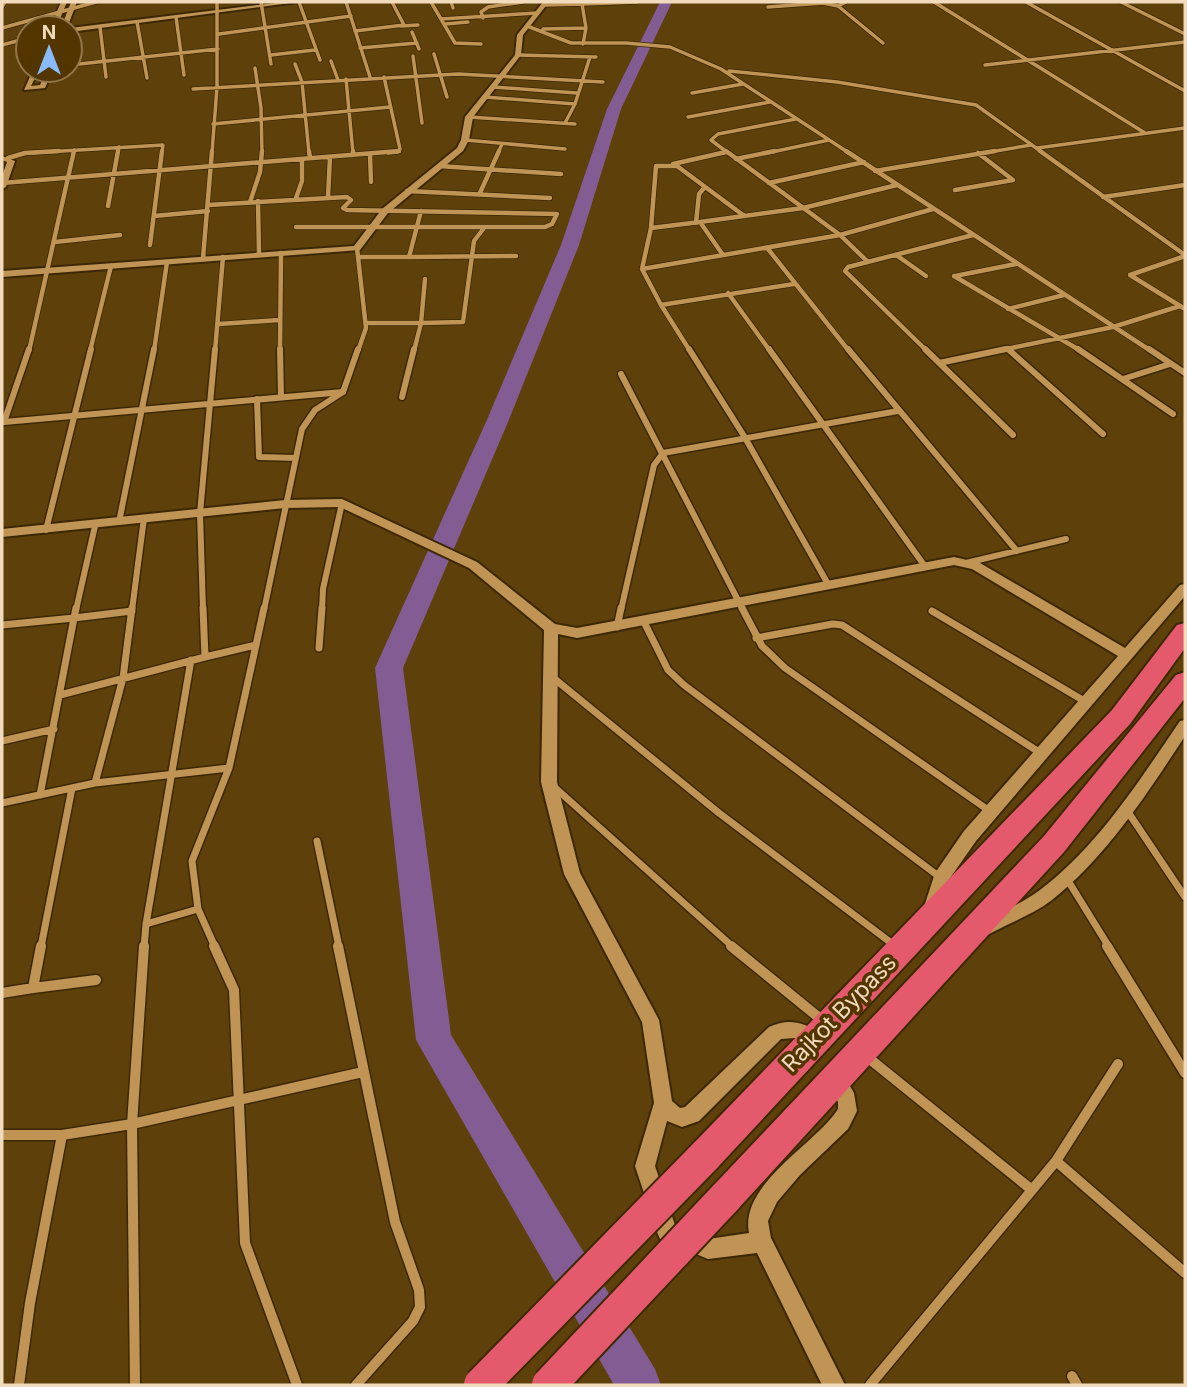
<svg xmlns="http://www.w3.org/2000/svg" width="1187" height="1387" viewBox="0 0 1187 1387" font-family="Inter,sans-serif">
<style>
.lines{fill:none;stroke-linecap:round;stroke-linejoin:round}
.river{fill:#825c92;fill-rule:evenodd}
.street-far4-casing{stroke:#3d2805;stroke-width:5}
.street-far3-casing{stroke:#3d2805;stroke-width:6}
.street-far2-casing{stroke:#3d2805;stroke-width:9}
.street-far1-casing{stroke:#3d2805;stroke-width:10}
.street-casing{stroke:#3d2805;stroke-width:13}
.secondary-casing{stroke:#3d2805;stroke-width:4}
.highway-casing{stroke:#3d2805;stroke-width:4}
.street-far4{stroke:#bf9455;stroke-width:3.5}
.street-far3{stroke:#bf9455;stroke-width:4.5}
.street-far2{stroke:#bf9455;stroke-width:6}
.street-far1{stroke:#bf9455;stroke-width:7}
.street{stroke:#bf9455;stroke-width:10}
.secondary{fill:#bf9455;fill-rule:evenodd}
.highway{fill:#e45a6c;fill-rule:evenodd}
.highway-bridge-casing{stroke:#3d2805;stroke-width:38;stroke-linecap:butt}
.highway-bridge{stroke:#e45a6c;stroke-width:34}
.labels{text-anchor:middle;stroke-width:7;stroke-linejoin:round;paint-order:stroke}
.near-street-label{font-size:23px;fill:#f1dbbc;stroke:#533500}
</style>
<rect width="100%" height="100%" fill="#5e400b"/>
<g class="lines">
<!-- river -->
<path class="river" d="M660,2H672L621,109L579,245L508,422L403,668L451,1035L655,1369L661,1385H614L416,1040L375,668L486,422L561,245L607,109Z"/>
<!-- street-far4 casing -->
<g class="street-far4-casing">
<path id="street-far4" d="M261,2L271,64
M299,2L320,60
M346,2L370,77
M431,2L455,43L481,44
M451,2L453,8
M846,2L838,6L883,43
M934,2L1145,133
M1026,2L1185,91
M1121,2L1185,34
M582,4L637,2
M544,5L582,4L586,28L583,44
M2,7L5,2
M768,7L823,3L838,6
M176,17L184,75
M483,18L481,12L488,7L523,2
M441,19L537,13
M137,22L147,78
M445,24L468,22
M401,26L418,25
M527,26L571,43H626L670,47L721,69L849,153
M100,27L106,77
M2,28L96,2
M543,29L586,28
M355,31L404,25L392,2
M412,32L419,49
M219,34L351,16
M2,45L28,38
M360,48L417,43
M434,54L447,97
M271,55L315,50
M518,55L596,57
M413,56L422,123
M331,61L338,80
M295,64L302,82L309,153
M70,65L218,49
M985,65L1185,42
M255,68L261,108L262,153
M729,71L837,82L976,105L1043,153
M384,77L400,149L398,152L388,153
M346,79L353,153
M493,87L577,93
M193,89L458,74L603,82
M692,93L743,84
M485,97L575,104
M469,117L575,124
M688,117L770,102
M565,123L575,104L590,57
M213,124L390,107
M465,140L565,149
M1037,148L1185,128
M29,153L163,145L162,153
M73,153L74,150
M118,153L119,147
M212,153L217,87V2
M498,153L502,144
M723,153L726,152
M728,153L711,140L718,134L796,119
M767,153L829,140
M984,153L1031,145"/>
</g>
<!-- street-far3 casing -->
<g class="street-far3-casing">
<path id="street-far3" d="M309,151L310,158
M353,151V155
M726,151L840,235L868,262
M846,151L1151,351
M1040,151L1185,255
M370,155L371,182
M8,158L25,153L59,151
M736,159L775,151
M673,164L726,152
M439,166L561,174
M875,171L995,151
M2,183L399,151
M769,183L864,162
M955,190L1013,180L978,153
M407,191L550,198
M479,195L499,151
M328,197L330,157
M1103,197L1185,185
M296,198L302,181V159
M258,201L259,254
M250,202L260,172L262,151
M208,205L347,197L351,200L343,208L347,210L557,214L552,224L545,227H296
M108,206L118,151
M154,216L208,211
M696,223L699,194L705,187
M651,228L700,222
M55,242L120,235
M150,245L162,151
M357,248L366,328L358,351
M768,249L849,351
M723,255L700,222L803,208L897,185
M896,255L926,276
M1185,256L1130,275L1185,309
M360,257H409L421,211
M409,257L516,256
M203,258L212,151
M642,269L651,228L656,166H677L743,215
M954,276L1081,351
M955,276L1016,264
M425,279L421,323L463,322L474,241L484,228
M728,293L770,351
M661,305L642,269L840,235L933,209
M1008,309L1064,295
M367,323H421L414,351
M219,324L279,320
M1008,349L1010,351
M29,351L74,151
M90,351L111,266
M154,351L167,262
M215,351L223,257
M280,351L281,253
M690,351L661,305L794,284
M927,351L845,271L848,267L973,235
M997,351L1113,327L1180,306"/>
</g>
<!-- street-far2 casing -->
<g class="street-far2-casing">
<path id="street-far2" d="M29,349L4,422L343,392
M280,349L281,397
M689,349L744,436L828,584
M769,349L924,565
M848,349L1017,551
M925,349L1013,435
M1008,349L1103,434
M1078,349L1173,414
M1149,349L1185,373
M939,363L1006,349
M621,374L743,610
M1123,379L1170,364
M402,397L414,349
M257,399L259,457L296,458
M119,522L154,349
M46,530L91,349
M966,563L1066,539
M76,610L95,526
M132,610L144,518
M203,610L200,513L215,349
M264,610L302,429L315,410L343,392L358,349
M322,610L323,589L342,503
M621,610L654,465L663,453L898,411"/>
</g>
<!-- street-far1 casing -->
<g class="street-far1-casing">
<path id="street-far1" d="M76,608L74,618L132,611
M132,608L123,678L95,783L229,768L192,861L198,909L215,947
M742,608L762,646L785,668L991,812
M932,611L1086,702
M644,622L668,670L684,685L941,878
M2,625L74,618L40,795
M617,627L621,608
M756,638L833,624L842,625L1042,754
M319,648L322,608
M205,657L256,645L264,608
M551,676L719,813L894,945
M60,695L205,657L203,608
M2,741L54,729
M229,768L256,645
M552,785L733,947
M2,803L95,783
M1126,809L1185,897
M317,841L339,947
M1067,879L1109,947
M146,924L198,909
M41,947L72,788
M144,947L146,924L191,660"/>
</g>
<!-- street casing -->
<g class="street-casing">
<path id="street" d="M214,946L234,990L245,1243L297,1385
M338,946L395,1222L419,1290L420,1307L413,1321L356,1385
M731,946L823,1021
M1107,946L1185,1073
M33,988L96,980
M2,993L33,988L41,946
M866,1056L1032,1190L870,1385
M2,1135H62L132,1124L363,1072
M1056,1161L1118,1064
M1032,1190L1056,1161L1185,1273
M1072,1376L1077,1385
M19,1385L30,1303L62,1135
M135,1385L132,1124L144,946"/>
</g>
<!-- secondary casing -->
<g class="secondary-casing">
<path id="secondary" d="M61,2H67L56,28H50Z
M71,2H77L67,28H61Z
M283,2H298L70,32V28Z
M543,2H549L523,35L521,55L473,117L469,140L463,151L388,213L360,250L2,277V271L354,246L382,209L457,148L461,140L465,117L515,55L517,35Z
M33,70H39L31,86L40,85L47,70H53L45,88L24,90Z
M2,156L15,161L6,187L2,189V176L7,162L2,160Z
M342,499L477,562L555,624L577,628L954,557L980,563L1125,648L1180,585L1185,584V596L976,841L948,881L937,915L931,917L925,915L923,910L935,873L964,831L1118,656L972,569L954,565L577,638L558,634L557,782L560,795L580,873L659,1020L672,1101L680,1108L685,1107L769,1027C789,1018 801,1022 820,1032L823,1038L820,1044L814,1047L795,1038L781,1039L699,1121L682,1127L667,1121L655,1166L675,1225L708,1239L749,1233C739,1184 816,1144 838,1109V1102L826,1079L828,1072L835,1070L842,1072L854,1093L857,1111L848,1129L800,1175L777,1202L768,1221L771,1238L845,1385H822L757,1253L708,1259L660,1239L657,1232L635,1166L654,1103L642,1022L564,874L541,782L544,630L469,568L340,507L285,508L2,537V529L285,500Z
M1185,720V736C1147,794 1107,856 1052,900C1035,913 1014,921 995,931L989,934L983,931L981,926L983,921C1002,911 1023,903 1040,890C1098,846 1139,781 1180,721Z"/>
</g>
<!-- highway casing -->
<g class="highway-casing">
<path id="highway" d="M1185,623V648L1130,724L717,1168L705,1173L693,1168L688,1156L693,1144L1112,710L1177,625Z
M1185,672V698L1064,852L737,1210L725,1215L713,1210L708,1198L713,1186L1044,836L1176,675Z"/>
</g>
<!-- street-far4 -->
<use href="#street-far4" class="street-far4"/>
<!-- street-far3 -->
<use href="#street-far3" class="street-far3"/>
<!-- street-far2 -->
<use href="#street-far2" class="street-far2"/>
<!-- street-far1 -->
<use href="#street-far1" class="street-far1"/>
<!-- street -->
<use href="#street" class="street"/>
<!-- secondary -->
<use href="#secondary" class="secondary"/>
<!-- highway -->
<use href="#highway" class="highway"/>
<!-- highway-bridge casing -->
<g class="highway-bridge-casing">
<path id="highway-bridge" d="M481,1385L705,1156
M549,1385L725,1198"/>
</g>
<!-- highway-bridge -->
<use href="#highway-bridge" class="highway-bridge"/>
</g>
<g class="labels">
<!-- near-street labels -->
<g class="near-street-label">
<text transform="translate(839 1013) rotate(-46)" y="8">Rajkot Bypass</text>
</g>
</g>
<!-- border -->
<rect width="1187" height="1387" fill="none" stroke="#f1dbbc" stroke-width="7"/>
<!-- north arrow -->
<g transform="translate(49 49)"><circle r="33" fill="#533500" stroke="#92774b" stroke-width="2"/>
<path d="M0-5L12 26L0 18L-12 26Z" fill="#88bafc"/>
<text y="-10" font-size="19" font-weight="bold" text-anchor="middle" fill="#f1dbbc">N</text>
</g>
</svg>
